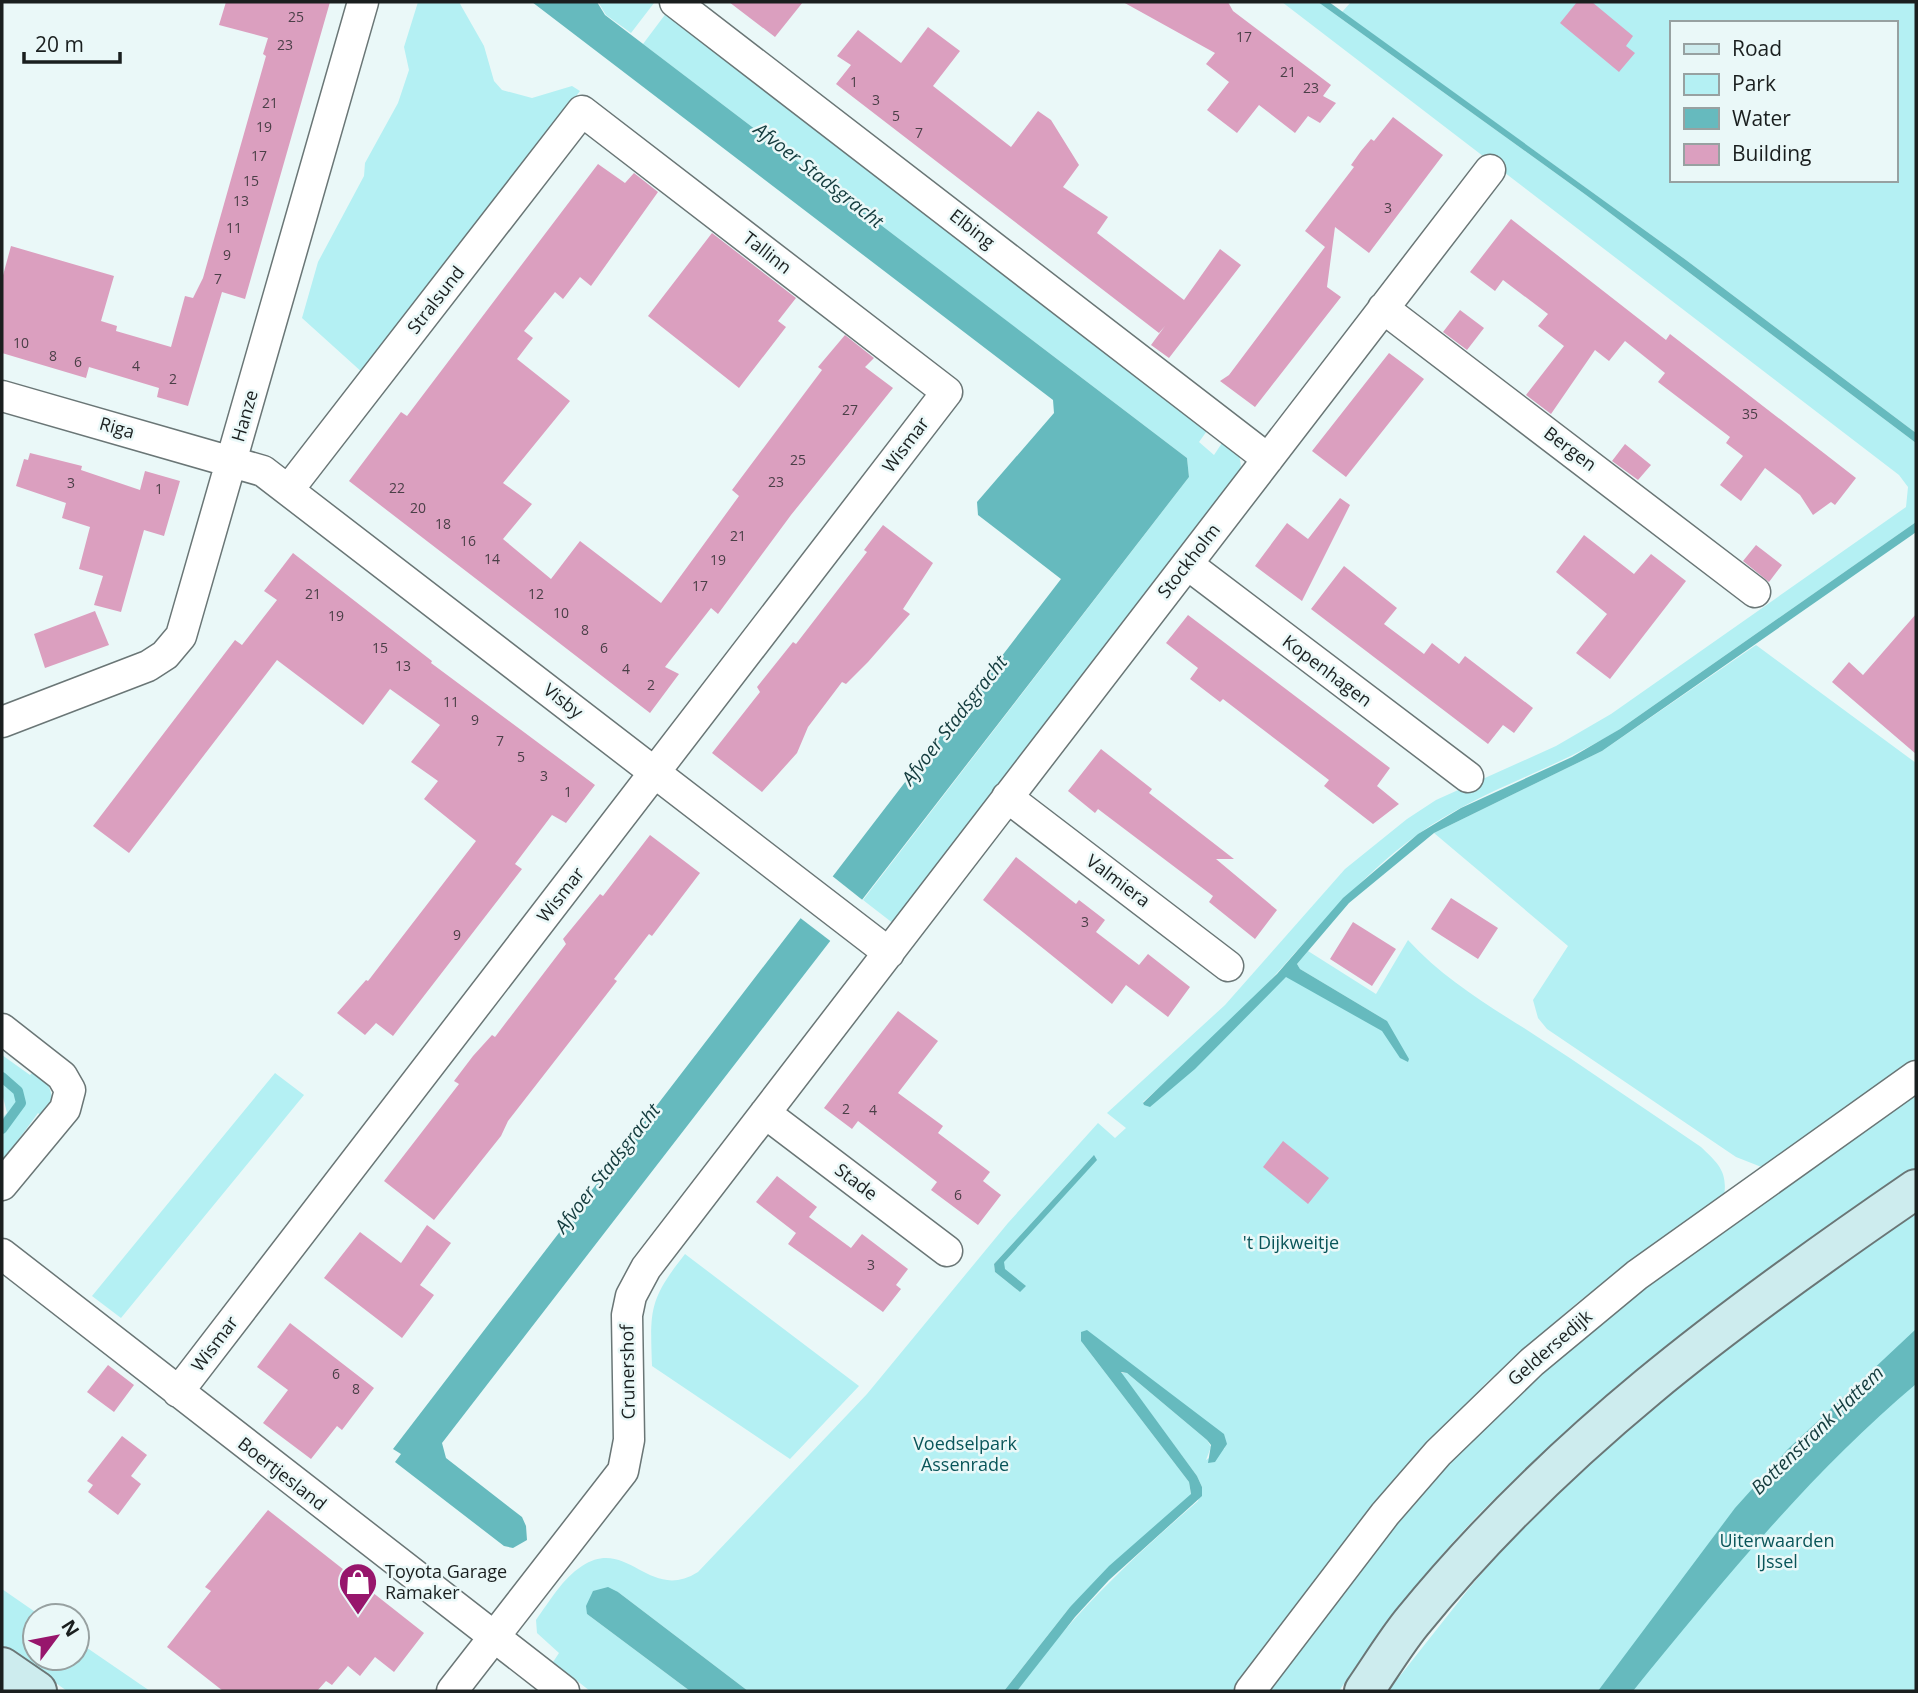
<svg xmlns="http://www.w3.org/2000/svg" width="1918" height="1693" viewBox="0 0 1918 1693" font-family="'Open Sans',sans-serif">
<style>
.green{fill:#b4f0f3;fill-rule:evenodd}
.water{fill:#66babe}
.pier{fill:#eaf8f8}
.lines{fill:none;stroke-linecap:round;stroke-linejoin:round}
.stream{stroke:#66babe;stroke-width:10}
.building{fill:#db9fbf}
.street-casing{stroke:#6a7676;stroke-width:33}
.secondary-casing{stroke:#6a7676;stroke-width:42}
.street{stroke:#fff;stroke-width:30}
.secondary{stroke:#cdecee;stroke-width:38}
.labels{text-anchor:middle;stroke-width:5;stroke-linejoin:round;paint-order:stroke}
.number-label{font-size:14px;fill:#4a3f47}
.street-label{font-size:18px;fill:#1a1f1f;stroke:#eaf8f8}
.park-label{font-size:18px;fill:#095559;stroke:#eaf8f8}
.poi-label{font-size:18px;fill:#1a1f1f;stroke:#eaf8f8;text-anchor:start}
.water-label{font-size:19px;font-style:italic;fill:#133b3d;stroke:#eaf8f8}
</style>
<rect width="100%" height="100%" fill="#eaf8f8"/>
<!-- green -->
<path class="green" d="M418,2H459L484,46L494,81L502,90L532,98L572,86L580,91L364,374L302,318L318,262L364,176L365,163L398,103L409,70L404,47Z
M598,2H653L654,3L631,33L606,15Z
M1282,2H1318L1586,195L1916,443V522L1620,729C1555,770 1479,790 1417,835C1362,875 1322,923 1277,973C1236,1020 1189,1061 1143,1102L1144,1105L1283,972L1387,1021L1300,969L1297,964L1308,951L1376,994L1408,940C1443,978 1484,1003 1527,1030C1586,1068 1643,1108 1701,1147C1718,1163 1728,1172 1724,1196L1578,1302L1486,1383L1396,1482L1300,1600L1234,1691H1017C1068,1618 1131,1559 1198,1501L1202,1487L1197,1476L1121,1373H1127L1207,1440L1211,1447L1206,1460L1225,1448L1166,1397L1081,1341L1189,1482L1191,1495L1070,1607L1004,1691H748L618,1592L587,1614L690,1691H590L553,1662L559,1653L537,1633L536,1620C549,1602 563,1578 582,1566C628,1536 649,1603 698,1572L867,1394L1008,1223L1098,1123L1115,1138L1126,1128L1107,1113L1225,1005L1345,869L1407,819L1436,800L1556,746L1611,714L1906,507L1908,487L1899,475ZM1093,1156L998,1265L1020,1292L995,1272L994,1264Z
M1351,2H1916V433L1686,260L1342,12ZM1671,23H1895V180H1671Z
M667,12L1209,428L1199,442L1214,455L1224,440C1238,452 1244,458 1239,477L894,924L863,900L1189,477L1187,458L643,44Z
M1756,645L1916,763V1063L1764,1168L1736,1157L1547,1029L1538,1018L1533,1000L1568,946L1434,833L1602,751Z
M2,1055L30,1075L36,1069C53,1087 55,1099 50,1122L38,1113L2,1162V1118L7,1113L3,1097L2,1113Z
M275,1073L304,1095L121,1318L92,1296Z
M1916,1090V1169C1764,1275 1611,1380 1480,1513C1428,1567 1381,1630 1339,1691H1265L1435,1472L1604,1315Z
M1916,1212V1691H1388L1471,1586L1537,1509L1609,1437L1785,1303Z
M685,1254L859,1386L790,1459L652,1366C650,1309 649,1300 685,1254Z
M2,1589L41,1616H35V1658H77V1641L150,1691H67L2,1645Z"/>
<!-- water -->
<path class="water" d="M532,2H597L605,15L1187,458L1189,477L442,1443L446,1458L522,1517L526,1526L527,1540L513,1548L504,1546L395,1462L401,1454L393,1449L1061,579L978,515L977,502L1054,413L1053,400Z
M1318,2H1329L1686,260L1916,433V443L1586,195Z
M1916,522V532L1912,535L1602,751L1434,833L1349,903L1297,964L1300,969L1387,1021L1409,1059L1408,1062L1400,1058L1382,1031L1286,977L1195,1069L1150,1107L1144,1105L1143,1103L1277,974L1343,898L1418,834L1461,808L1572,757L1620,729Z
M1094,1155L1097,1160L1004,1262L1005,1269L1026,1286L1020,1292L995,1272L994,1264Z
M1916,1329V1384C1809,1474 1721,1583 1633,1691H1598L1735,1508L1788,1449Z
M1087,1330L1224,1434L1227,1444L1215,1462L1208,1463L1211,1445L1207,1440L1127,1373L1121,1372L1197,1476L1202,1487V1496L1109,1580L1075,1617L1017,1691H1004L1070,1607L1109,1566L1191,1494L1189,1482L1081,1341V1332Z
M608,1587L618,1592L748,1691H690L587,1614L586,1606L593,1591Z"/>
<!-- pier -->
<path class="pier" d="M831,875L865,902L833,943L799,917Z"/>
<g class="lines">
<!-- stream -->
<path class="stream" d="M2,1077L18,1091L21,1103L2,1129"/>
</g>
<!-- building -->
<path class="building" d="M226,2H330L245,299L222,292L188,406L157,397L159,388L89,367L86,378L2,353V279L11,246L114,276L101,321L117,326L116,331L171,347L185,296L193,298L203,278L266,56L263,54L268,38L219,25Z
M729,2H803L775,37Z
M1123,2H1228L1233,11L1331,85L1323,96L1336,103L1320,123L1308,116L1295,133L1259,105L1237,133L1207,110L1229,82L1206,64L1215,53Z
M1577,2H1592L1633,36L1626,46L1635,53L1619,72L1560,23Z
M928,27L960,51L933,86L1011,147L1038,111L1051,120L1079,165L1063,187L1108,217L1097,233L1162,283L1184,300L1220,249L1241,265L1169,358L1151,345L1165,326L1159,333L836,84L851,65L837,56L858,30L901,63Z
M1393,117L1443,155L1369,253L1335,227L1327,287L1341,297L1255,407L1220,381L1229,375L1325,247L1305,231L1354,167L1351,165L1361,151L1371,139L1374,141Z
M598,164L625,183L634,173L658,192L591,286L580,277L563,299L555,292L524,331L533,338L517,359L570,401L503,483L532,504L503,539L551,579L580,541L661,603L739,496L732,490L822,370L818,367L845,335L874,358L865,367L893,388L791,515L718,614L711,608L665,667L679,674L650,713L349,481L401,412L407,416Z
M1511,219L1666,340L1670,334L1856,478L1835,505L1831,502L1813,515L1800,495L1765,468L1741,501L1720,485L1743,456L1726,443L1730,437L1658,382L1665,373L1625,341L1609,361L1595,350L1551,414L1526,395L1564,346L1538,326L1548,314L1503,280L1495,291L1470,272Z
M712,233L796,298L778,321L786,327L739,388L648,316Z
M1460,310L1484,328L1467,350L1443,332Z
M1389,353L1424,379L1346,477L1312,451Z
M1625,444L1651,465L1638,480L1612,461Z
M30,453L82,466L81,470L140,490L145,471L180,481L164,536L144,530L121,612L94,605L103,576L79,569L90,527L62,518L66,503L16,486L24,459L28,460Z
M1340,498L1350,505L1302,601L1255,566L1287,523L1308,539Z
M883,525L933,563L903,609L910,614L868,662L846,684L842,682L808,727L797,753L762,792L712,753L760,692L757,687L793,642L796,644L867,552L864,550Z
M1584,535L1634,574L1651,554L1686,581L1610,679L1576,653L1607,614L1556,572Z
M1756,545L1782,565L1769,582L1743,561Z
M293,553L432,661L431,663L595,785L566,823L552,815L515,864L522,869L393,1036L376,1023L365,1035L337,1013L366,980L368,981L476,841L424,799L438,781L411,762L440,725L390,689L363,725L277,660L129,853L93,826L235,640L242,645L277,600L264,591Z
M1344,566L1397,608L1384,624L1424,654L1432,643L1459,664L1465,656L1533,708L1514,733L1503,725L1488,744L1311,609Z
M95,611L109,645L45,668L34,634Z
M1916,614V754L1832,682L1849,662L1863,675Z
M1188,615L1390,768L1377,786L1399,804L1373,824L1324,786L1329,780L1223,699L1220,702L1190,679L1198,668L1166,643Z
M1101,749L1152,789L1149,793L1234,859H1216L1277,910L1255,939L1209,902L1213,896L1098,809L1095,813L1068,791Z
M650,835L700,873L652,936L649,934L614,979L617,981L508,1121L501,1136L434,1220L384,1181L459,1084L454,1081L473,1056L492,1035L495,1037L566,944L563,939L600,894L603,896Z
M1016,857L1076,904L1079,900L1105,920L1096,932L1139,965L1148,954L1190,987L1168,1017L1126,985L1112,1004L983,900Z
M1451,898L1498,928L1478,959L1431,929Z
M1353,922L1396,949L1372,986L1330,959Z
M898,1011L938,1041L898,1093L943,1126L938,1133L990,1172L983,1181L1001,1195L978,1225L931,1190L937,1182L858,1121L852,1129L824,1108Z
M1283,1141L1329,1178L1308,1204L1263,1167Z
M777,1176L817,1207L809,1217L851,1248L862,1234L908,1269L896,1285L901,1289L883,1312L788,1244L796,1233L756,1202Z
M427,1225L451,1243L420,1285L434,1295L402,1338L324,1278L360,1232L401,1263Z
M290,1323L374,1388L342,1430L337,1426L311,1459L263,1423L288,1390L257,1367Z
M108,1365L134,1385L114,1412L87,1392Z
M122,1436L147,1455L131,1476L141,1484L118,1515L88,1492L93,1485L87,1481Z
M268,1510L424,1633L394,1672L375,1657L360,1676L348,1666L332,1685L326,1681L317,1691H223L167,1647L211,1591L205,1587Z"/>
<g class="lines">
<!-- street casing -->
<g class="street-casing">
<path id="street" d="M675,2L1268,459
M1383,308L1755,592
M2,396L263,471L889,953
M1187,564L1468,777
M2,722L148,666L165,655L181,636L363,2
M1007,797L1228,966
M2,1029L62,1076L70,1090L65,1109L2,1185
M765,1113L947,1251
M2,1254L564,1691
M178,1392L947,392L582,111L289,489
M452,1691L623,1471L629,1440L627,1315L631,1296L646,1268L1490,170
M1250,1691L1385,1514L1438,1453L1532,1362L1637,1275L1916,1076"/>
</g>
<!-- secondary casing -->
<g class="secondary-casing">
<path id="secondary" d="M2,1667L37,1691
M1364,1691C1380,1668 1395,1643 1412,1622C1557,1444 1729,1317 1916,1189"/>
</g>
<!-- street -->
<use href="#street" class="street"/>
<!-- secondary -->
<use href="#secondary" class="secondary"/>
</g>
<!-- icons -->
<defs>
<g id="shop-pin" transform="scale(2.0125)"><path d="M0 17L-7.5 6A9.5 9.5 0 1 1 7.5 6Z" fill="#97166c" stroke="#eaf8f8"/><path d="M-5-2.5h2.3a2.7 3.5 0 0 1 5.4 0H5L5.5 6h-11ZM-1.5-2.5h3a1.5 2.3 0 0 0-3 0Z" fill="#fff"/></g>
</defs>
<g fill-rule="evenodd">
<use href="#shop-pin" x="358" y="1582"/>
</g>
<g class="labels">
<!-- number labels -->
<g class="number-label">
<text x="296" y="22">25</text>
<text x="1244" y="42">17</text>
<text x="285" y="50">23</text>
<text x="1288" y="77">21</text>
<text x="854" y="87">1</text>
<text x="1311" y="93">23</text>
<text x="876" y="105">3</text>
<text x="270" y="108">21</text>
<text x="896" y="121">5</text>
<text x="264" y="132">19</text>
<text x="919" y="138">7</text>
<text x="259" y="161">17</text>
<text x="251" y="186">15</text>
<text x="241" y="206">13</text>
<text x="1388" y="213">3</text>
<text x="234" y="233">11</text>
<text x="227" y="260">9</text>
<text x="218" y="284">7</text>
<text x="21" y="348">10</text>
<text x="53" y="361">8</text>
<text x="78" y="367">6</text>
<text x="136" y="371">4</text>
<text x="173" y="384">2</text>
<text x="850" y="415">27</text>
<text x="1750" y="419">35</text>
<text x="798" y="465">25</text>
<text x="776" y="487">23</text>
<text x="71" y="488">3</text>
<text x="397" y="493">22</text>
<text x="159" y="494">1</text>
<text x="418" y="513">20</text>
<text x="443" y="529">18</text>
<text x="738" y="541">21</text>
<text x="468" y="546">16</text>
<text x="492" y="564">14</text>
<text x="718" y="565">19</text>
<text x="700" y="591">17</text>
<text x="313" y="599">21</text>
<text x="536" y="599">12</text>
<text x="561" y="618">10</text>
<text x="336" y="621">19</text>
<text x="585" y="635">8</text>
<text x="380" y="653">15</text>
<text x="604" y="653">6</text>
<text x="403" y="671">13</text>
<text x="626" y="674">4</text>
<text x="651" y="690">2</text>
<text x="451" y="707">11</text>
<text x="475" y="725">9</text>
<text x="500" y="746">7</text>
<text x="521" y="762">5</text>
<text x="544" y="781">3</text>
<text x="568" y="797">1</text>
<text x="1085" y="927">3</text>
<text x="457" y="940">9</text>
<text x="846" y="1114">2</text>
<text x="873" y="1115">4</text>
<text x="958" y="1200">6</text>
<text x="871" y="1270">3</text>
<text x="336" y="1379">6</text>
<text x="356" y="1394">8</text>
</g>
<!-- street labels -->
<g class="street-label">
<text transform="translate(972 229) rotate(38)" y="6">Elbing</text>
<text transform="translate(767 253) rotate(38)" y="6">Tallinn</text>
<text transform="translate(436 300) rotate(-52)" y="6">Stralsund</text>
<text transform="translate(245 416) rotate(-74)" y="6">Hanze</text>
<text transform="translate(117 428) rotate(16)" y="6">Riga</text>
<text transform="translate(906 445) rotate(-53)" y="6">Wismar</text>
<text transform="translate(1570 449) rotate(37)" y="6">Bergen</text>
<text transform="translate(1189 561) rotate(-52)" y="6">Stockholm</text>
<text transform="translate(1327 671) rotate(37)" y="6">Kopenhagen</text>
<text transform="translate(563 701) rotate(38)" y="6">Visby</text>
<text transform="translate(1118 881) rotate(37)" y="6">Valmiera</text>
<text transform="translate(561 895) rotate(-52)" y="6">Wismar</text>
<text transform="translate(856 1182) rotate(37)" y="6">Stade</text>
<text transform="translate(215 1344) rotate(-53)" y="6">Wismar</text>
<text transform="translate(1550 1348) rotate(-41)" y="6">Geldersedijk</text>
<text transform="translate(628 1372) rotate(-91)" y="6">Crunershof</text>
<text transform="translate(282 1474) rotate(38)" y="6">Boertjesland</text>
</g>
<!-- park labels -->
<g class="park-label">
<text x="1291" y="1249">'t Dijkweitje</text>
<text x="965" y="1450">Voedselpark<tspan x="965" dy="21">Assenrade</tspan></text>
<text x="1777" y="1547">Uiterwaarden<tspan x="1777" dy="21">IJssel</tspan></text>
</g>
<!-- poi labels -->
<g class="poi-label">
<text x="385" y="1578">Toyota Garage<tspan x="385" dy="21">Ramaker</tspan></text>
</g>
<!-- water labels -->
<g class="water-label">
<text transform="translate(819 175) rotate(38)" y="7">Afvoer Stadsgracht</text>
<text transform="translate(954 720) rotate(-52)" y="7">Afvoer Stadsgracht</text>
<text transform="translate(607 1168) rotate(-52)" y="7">Afvoer Stadsgracht</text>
<text transform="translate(1817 1430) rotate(-44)" y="7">Bottenstrank Hattem</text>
</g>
</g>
<!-- border -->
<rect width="1918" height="1693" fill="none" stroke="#1a1f1f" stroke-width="7"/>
<!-- legend -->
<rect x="1670" y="21" width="228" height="161" fill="#eaf8f8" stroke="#97a1a1" stroke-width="2"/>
<rect x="1684" y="44" width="35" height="10" fill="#cdecee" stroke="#97a1a1" stroke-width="2"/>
<text x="1732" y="56" font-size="21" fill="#1a1f1f">Road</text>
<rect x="1684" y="74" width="35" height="21" fill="#b4f0f3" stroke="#97a1a1" stroke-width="2"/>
<text x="1732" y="91" font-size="21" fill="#1a1f1f">Park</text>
<rect x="1684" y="108" width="35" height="21" fill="#66babe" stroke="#97a1a1" stroke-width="2"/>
<text x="1732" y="126" font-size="21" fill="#1a1f1f">Water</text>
<rect x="1684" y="144" width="35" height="21" fill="#db9fbf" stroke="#97a1a1" stroke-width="2"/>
<text x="1732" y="161" font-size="21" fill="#1a1f1f">Building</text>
<!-- north arrow -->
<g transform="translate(56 1637) rotate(58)"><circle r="33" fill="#eaf8f8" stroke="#97a1a1" stroke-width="2"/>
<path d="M0-5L12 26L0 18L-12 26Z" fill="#97166c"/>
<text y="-10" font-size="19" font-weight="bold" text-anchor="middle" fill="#1a1f1f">N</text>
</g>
<!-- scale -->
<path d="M24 52v10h96v-10" fill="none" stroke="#1a1f1f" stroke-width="3.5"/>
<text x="35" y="52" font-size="21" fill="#1a1f1f" stroke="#eaf8f8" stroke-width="5" paint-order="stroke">20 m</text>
</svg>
